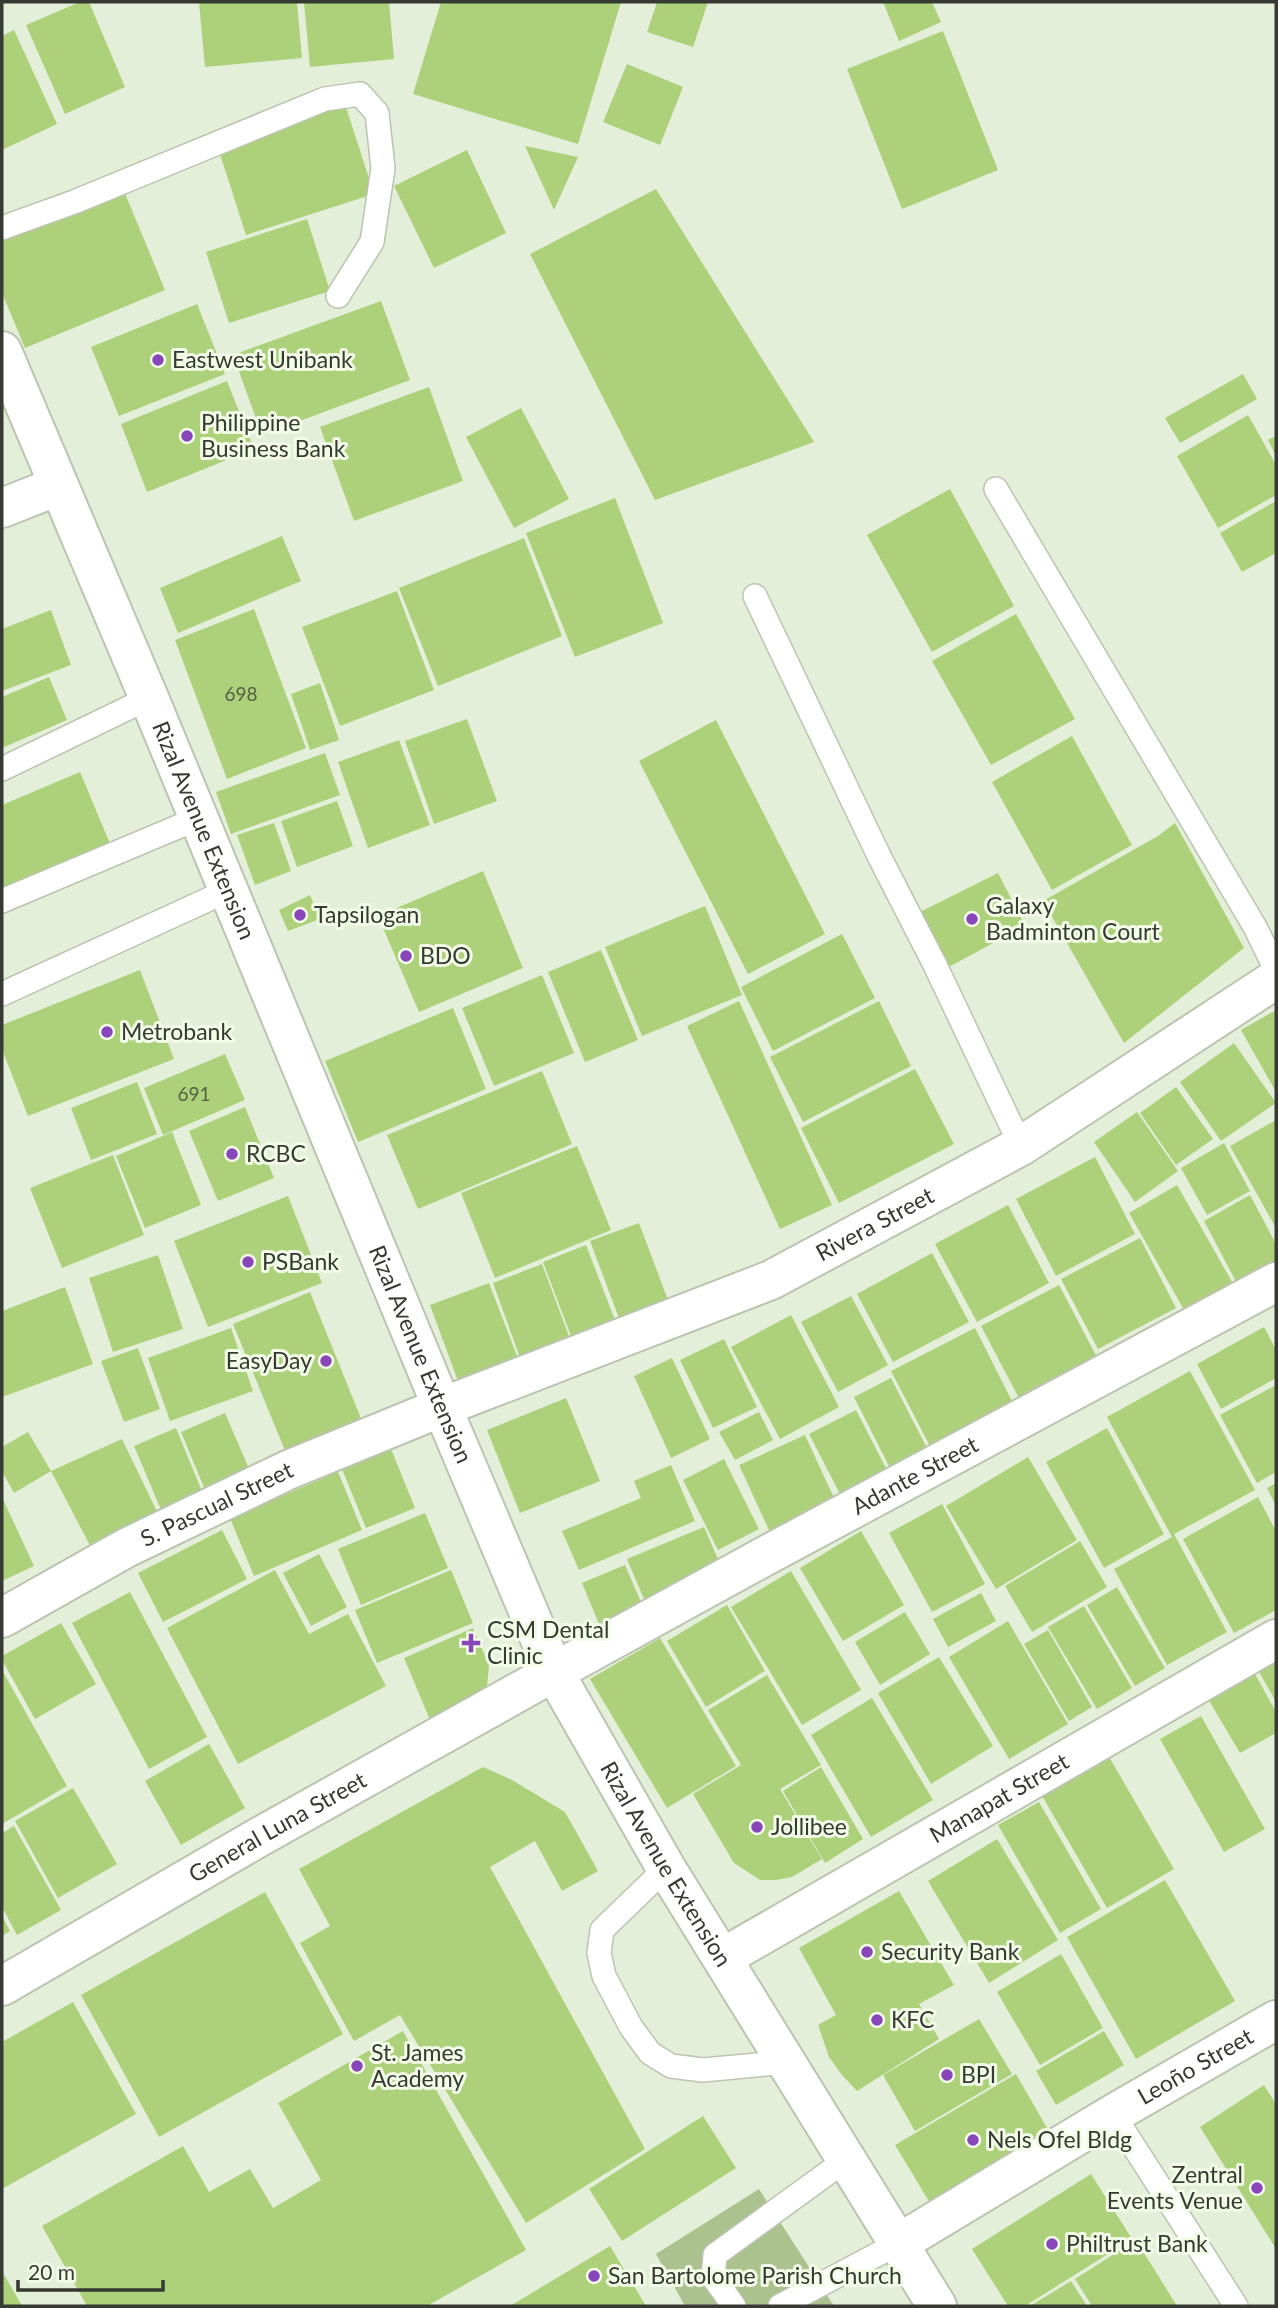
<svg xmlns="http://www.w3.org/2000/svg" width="1278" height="2308" viewBox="0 0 1278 2308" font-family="Lato,sans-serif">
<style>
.green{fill:#abc28f}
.building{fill:#acd17a}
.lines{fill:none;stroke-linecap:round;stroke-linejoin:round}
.service-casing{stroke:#bac4af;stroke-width:26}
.minor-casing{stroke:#bac4af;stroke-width:42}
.secondary-casing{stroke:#bac4af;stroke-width:42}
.service{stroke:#fff;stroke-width:23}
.minor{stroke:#fff;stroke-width:38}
.secondary{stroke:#fff;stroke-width:38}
.poi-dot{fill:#8946bb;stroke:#f2fce6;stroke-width:2.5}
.labels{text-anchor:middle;stroke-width:6;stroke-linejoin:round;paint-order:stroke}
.number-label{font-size:19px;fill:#546044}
.poi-label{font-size:23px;fill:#363a32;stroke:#f2fce6;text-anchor:start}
.street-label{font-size:23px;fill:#363a32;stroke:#f2fce6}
</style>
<rect width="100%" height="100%" fill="#e4efd9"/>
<!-- green -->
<path class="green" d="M759,2189L834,2306H685L656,2254Z"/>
<!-- building -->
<path class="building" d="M80,2H89L125,87L65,114L26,25Z
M199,2H297L302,58L205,67Z
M304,2H389L394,59L310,67Z
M441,2H621L578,144L413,94Z
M657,2H708L693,47L647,32Z
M883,2H932L941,22L899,41Z
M14,30L57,124L2,150V36Z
M943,31L998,170L902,209L847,69Z
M627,64L683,87L660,145L603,122Z
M345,104L374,194L246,235L217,145Z
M525,146L578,157L554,210Z
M467,150L506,233L434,268L394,186Z
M656,189L814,442L655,500L530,254Z
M124,191L165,290L25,348L2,293V241Z
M307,219L330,291L229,323L206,252Z
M381,301L410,380L262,435L233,355Z
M197,304L225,374L119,416L91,347Z
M1243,374L1257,399L1180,443L1165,418Z
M227,381L254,449L147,492L121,424Z
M429,387L463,481L354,521L320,427Z
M521,408L569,499L514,528L466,437Z
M1248,415L1276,465V495L1218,528L1177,456Z
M1276,436V456L1268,440Z
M950,489L1014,606L932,652L867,535Z
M615,498L663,623L575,657L526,533Z
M1276,501V553L1242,572L1220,533Z
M282,536L301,581L178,633L160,588Z
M524,538L562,636L438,686L399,588Z
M397,591L434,690L340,726L302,627Z
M254,609L306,748L227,779L175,640Z
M51,610L71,665L2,691V629Z
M1016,614L1075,719L991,765L932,661Z
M49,677L67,720L2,748V697Z
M320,683L339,740L310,750L291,694Z
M467,719L497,801L434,824L405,741Z
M716,720L825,934L748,974L639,761Z
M1072,736L1132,845L1052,890L992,782Z
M399,740L430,825L368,848L338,762Z
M325,753L340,795L231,834L216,792Z
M80,772L111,846L5,891L2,884V805Z
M337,801L353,846L297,867L281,821Z
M274,823L291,871L255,885L237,835Z
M1175,823L1244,948L1124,1043L1043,901L1158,836Z
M483,871L523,968L419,1012L378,916Z
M998,873L1025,926L945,969L920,912Z
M310,895L320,919L288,931L279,910Z
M705,906L742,995L642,1036L605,947Z
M842,934L875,998L773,1051L741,987Z
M601,950L638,1040L585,1062L548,972Z
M140,970L174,1059L28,1116L2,1049V1025Z
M542,975L574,1053L494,1086L462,1008Z
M739,1001L832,1205L780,1229L687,1026Z
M879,1001L911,1066L803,1122L770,1057Z
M453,1008L486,1089L358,1142L325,1061Z
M1276,1010V1092L1241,1030Z
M1234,1043L1276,1103L1221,1141L1180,1082Z
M225,1054L245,1100L163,1135L144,1088Z
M915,1069L954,1144L839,1203L801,1128Z
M542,1071L572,1144L418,1209L387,1135Z
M137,1082L157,1134L91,1160L71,1108Z
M1176,1087L1213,1139L1176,1165L1140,1113Z
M245,1107L274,1178L218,1201L189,1131Z
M1137,1112L1178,1171L1135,1202L1094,1142Z
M1276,1120V1228L1230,1146Z
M172,1132L201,1205L145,1228L116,1156Z
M1224,1143L1250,1191L1207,1215L1181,1168Z
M577,1146L611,1230L495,1278L461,1193Z
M113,1155L144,1235L62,1268L30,1188Z
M1095,1157L1135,1234L1056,1276L1016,1199Z
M1177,1185L1235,1287L1187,1315L1129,1213Z
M1250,1195L1276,1244V1269L1240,1289L1204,1221Z
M288,1196L322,1283L208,1327L174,1241Z
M1008,1205L1049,1283L977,1322L935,1244Z
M639,1223L671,1308L622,1326L590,1241Z
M1140,1238L1176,1308L1098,1349L1061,1279Z
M586,1245L618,1328L574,1344L543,1262Z
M932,1253L969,1322L893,1362L857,1294Z
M158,1255L183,1329L113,1352L89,1278Z
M542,1264L573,1347L523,1366L493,1283Z
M489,1283L522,1369L462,1392L430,1305Z
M1059,1285L1099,1361L1021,1402L981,1326Z
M65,1287L93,1364L2,1397V1311Z
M310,1292L362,1421L286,1453L233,1324Z
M851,1296L888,1365L838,1392L801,1322Z
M791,1315L839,1407L780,1439L731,1347Z
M1264,1327L1276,1350V1378L1221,1409L1197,1364Z
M231,1328L253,1391L170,1421L148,1358Z
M975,1328L1016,1409L933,1452L891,1371Z
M724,1339L757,1407L713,1428L680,1360Z
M138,1348L160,1409L124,1422L101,1361Z
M672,1358L710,1439L671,1458L634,1376Z
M1190,1371L1255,1490L1174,1534L1227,1632L1167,1665L1114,1569L1172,1537L1107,1417Z
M891,1378L932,1458L895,1478L854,1397Z
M1276,1385V1472L1257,1483L1220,1415Z
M566,1398L600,1481L520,1513L487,1430Z
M856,1410L888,1472L841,1496L809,1434Z
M759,1412L773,1440L735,1460L719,1432Z
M225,1413L250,1471L205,1490L181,1432Z
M176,1428L206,1501L165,1519L134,1446Z
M1107,1428L1164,1534L1104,1568L1046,1462Z
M28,1432L51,1471L14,1493L2,1471V1447Z
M805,1435L841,1513L775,1543L739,1465Z
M122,1439L162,1522L95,1555L51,1471Z
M391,1449L415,1508L366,1528L342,1469Z
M1028,1457L1077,1540L996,1589L946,1506Z
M724,1459L759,1529L718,1550L683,1480Z
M671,1465L695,1521L579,1570L562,1531L641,1498L634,1481Z
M338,1472L362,1530L254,1576L230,1518Z
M1276,1483V1506L1267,1488Z
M2,1497L34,1566L2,1581Z
M1258,1497L1276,1531V1610L1234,1633L1183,1539Z
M942,1504L985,1584L932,1612L889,1533Z
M425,1513L448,1568L361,1605L338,1549Z
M704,1527L721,1566L644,1599L627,1559Z
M222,1530L247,1579L163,1622L138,1573Z
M861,1531L904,1605L843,1641L800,1568Z
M1080,1541L1107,1587L1032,1632L1005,1586Z
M319,1554L347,1607L311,1626L283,1573Z
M625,1565L647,1616L603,1634L582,1583Z
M275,1570L309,1634L348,1614L386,1686L238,1764L167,1628Z
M451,1570L473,1623L377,1663L355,1610Z
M791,1571L861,1690L802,1725L731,1607Z
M1117,1587L1165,1668L1135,1686L1087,1605Z
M130,1592L207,1737L149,1769L72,1623Z
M981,1593L996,1621L948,1647L933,1619Z
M727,1605L765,1671L706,1707L667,1641Z
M1084,1606L1132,1688L1097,1709L1048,1627Z
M905,1612L930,1654L880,1685L855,1642Z
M1008,1621L1068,1724L1009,1759L949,1657Z
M61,1623L96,1684L35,1719L2,1660V1656Z
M473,1628L489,1665L487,1687L477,1700L430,1720L404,1658Z
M1048,1630L1092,1707L1069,1721L1024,1644Z
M660,1638L736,1766L667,1808L590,1679Z
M939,1657L993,1746L931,1784L878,1693Z
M1276,1660V1702L1258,1670Z
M2,1670L67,1786L2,1824Z
M1254,1672L1276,1712V1733L1240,1753L1208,1699Z
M767,1675L821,1765L780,1789L822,1859L792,1877L776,1880H760L734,1863L693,1794L741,1765L708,1710Z
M872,1698L933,1800L871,1837L811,1735Z
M1201,1716L1265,1829L1224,1852L1160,1739Z
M209,1744L245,1808L181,1845L145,1781Z
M1108,1755L1174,1869L1107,1908L1041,1794Z
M483,1767L512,1780L565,1812L598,1871L562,1891L535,1841L490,1867L645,2149L526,2223L400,2015L354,2041L300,1943L330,1926L299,1869Z
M821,1767L863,1839L825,1863L783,1791Z
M73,1788L117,1864L58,1898L15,1821Z
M1039,1802L1101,1909L1060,1933L998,1825Z
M14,1826L61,1910L17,1935L2,1907V1833Z
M997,1839L1058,1940L989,1983L928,1881Z
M1165,1880L1235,2001L1136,2059L1067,1937Z
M899,1891L954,1985L919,2004L939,2039L857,2091L841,2074L829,2057L818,2025L836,2015L799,1948Z
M265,1892L343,2034L159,2137L81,1995Z
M2,1916L10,1931L2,1936Z
M1061,1954L1103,2028L1040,2065L997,1992Z
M73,2002L136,2114L2,2189V2042Z
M979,2019L1012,2074L915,2131L883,2075Z
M403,2031L526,2250L427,2306H87L42,2226L183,2146L209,2192L250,2169L273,2208L321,2180L278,2103Z
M1104,2031L1124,2065L1056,2105L1036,2071Z
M1016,2074L1051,2135L930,2203L895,2145Z
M1264,2085L1276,2104V2249L1200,2127Z
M703,2116L736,2168L622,2241L589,2189Z
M1091,2174L1132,2239L1025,2306H1008L972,2249Z
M1136,2240L1177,2306H1092L1075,2279Z
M610,2246L646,2306H510Z
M2,2271L22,2306H2Z
M1071,2281L1087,2306H1030Z"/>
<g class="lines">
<!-- service casing -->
<g class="service-casing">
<path id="service" d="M2,228L74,202L325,99L360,94L377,113L383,168L372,242L338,296
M996,489L1255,927L1276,970
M755,596L879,856L935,965L1021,1146
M2,769L149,698
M2,901L199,818
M2,994L229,890
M666,1868L602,1930L599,1953L604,1976L631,2027L650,2053L671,2066L703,2070L787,2062
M1113,2114L1236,2306
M734,2306L713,2277L715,2255L847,2159
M780,2306L899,2243"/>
</g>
<!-- minor casing -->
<g class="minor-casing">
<g id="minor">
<path d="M2,508L58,486"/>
<path id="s1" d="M2,1618L126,1548L288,1470L442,1407L771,1280L1021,1146L1276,979"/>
<path id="s2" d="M554,1672L767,1555L1276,1282"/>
</g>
</g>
<!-- secondary casing -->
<g class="secondary-casing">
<g id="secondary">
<path id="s3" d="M2,351L149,698L442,1407L554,1672L666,1868L937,2306"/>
<path id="s4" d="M722,1958L1276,1639"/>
<path id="s5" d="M2,1986L261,1836L554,1672"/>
<path id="s6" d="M899,2243L1113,2114L1276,2020"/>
</g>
</g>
<!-- service -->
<use href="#service" class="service"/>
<!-- minor -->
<use href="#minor" class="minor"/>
<!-- secondary -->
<use href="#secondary" class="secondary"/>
</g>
<!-- markers -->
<g class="poi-dot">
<circle cx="158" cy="360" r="7"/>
<circle cx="187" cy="436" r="7"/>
<circle cx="300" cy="915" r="7"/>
<circle cx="972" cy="919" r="7"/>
<circle cx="406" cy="956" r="7"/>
<circle cx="107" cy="1032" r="7"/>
<circle cx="232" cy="1154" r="7"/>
<circle cx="248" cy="1262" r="7"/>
<circle cx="326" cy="1361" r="7"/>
<path d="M467.5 1632.5h7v7h7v7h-7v7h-7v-7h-7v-7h7z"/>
<circle cx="757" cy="1827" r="7"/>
<circle cx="867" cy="1952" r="7"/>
<circle cx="877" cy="2020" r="7"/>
<circle cx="357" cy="2066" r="7"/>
<circle cx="947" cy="2075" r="7"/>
<circle cx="973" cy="2140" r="7"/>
<circle cx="1257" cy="2188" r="7"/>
<circle cx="1052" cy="2244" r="7"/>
<circle cx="594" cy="2276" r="7"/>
</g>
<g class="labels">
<!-- number labels -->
<g class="number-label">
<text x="241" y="701">698</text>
<text x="194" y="1101">691</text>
</g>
<!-- poi labels -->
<g class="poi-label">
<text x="172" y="368">Eastwest Unibank</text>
<text x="201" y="431">Philippine<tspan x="201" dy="26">Business Bank</tspan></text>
<text x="986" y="914">Galaxy<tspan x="986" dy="26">Badminton Court</tspan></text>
<text x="314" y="923">Tapsilogan</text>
<text x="420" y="964">BDO</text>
<text x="121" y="1040">Metrobank</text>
<text x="246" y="1162">RCBC</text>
<text x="262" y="1270">PSBank</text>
<text x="312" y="1369" text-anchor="end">EasyDay</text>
<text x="487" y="1638">CSM Dental<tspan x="487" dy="26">Clinic</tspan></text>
<text x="771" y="1835">Jollibee</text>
<text x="881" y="1960">Security Bank</text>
<text x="891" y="2028">KFC</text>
<text x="371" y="2061">St. James<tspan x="371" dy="26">Academy</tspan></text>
<text x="961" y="2083">BPI</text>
<text x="987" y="2148">Nels Ofel Bldg</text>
<text x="1243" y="2183" text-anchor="end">Zentral<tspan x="1243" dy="26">Events Venue</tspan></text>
<text x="1066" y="2252">Philtrust Bank</text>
<text x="608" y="2284">San Bartolome Parish Church</text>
</g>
<!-- street labels -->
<g class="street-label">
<text dy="8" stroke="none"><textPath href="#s3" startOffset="520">Rizal Avenue Extension</textPath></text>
<text dy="8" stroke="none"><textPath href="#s1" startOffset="959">Rivera Street</textPath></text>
<text dy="8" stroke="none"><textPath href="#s3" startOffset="1087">Rizal Avenue Extension</textPath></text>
<text dy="8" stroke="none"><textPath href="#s2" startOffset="411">Adante Street</textPath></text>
<text dy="8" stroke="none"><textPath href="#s1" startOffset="243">S. Pascual Street</textPath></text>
<text dy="8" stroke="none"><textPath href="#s4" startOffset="320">Manapat Street</textPath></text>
<text dy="8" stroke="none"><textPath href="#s5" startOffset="318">General Luna Street</textPath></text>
<text dy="8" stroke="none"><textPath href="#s3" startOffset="1654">Rizal Avenue Extension</textPath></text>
<text dy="8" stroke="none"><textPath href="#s6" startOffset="345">Leoño Street</textPath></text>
</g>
</g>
<!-- border -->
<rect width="1278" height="2308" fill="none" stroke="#363a32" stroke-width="7"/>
<!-- scale -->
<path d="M18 2280v10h145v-10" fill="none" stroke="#363a32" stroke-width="3.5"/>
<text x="28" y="2280" font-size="21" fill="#363a32" stroke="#f2fce6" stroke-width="5" paint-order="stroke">20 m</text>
</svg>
